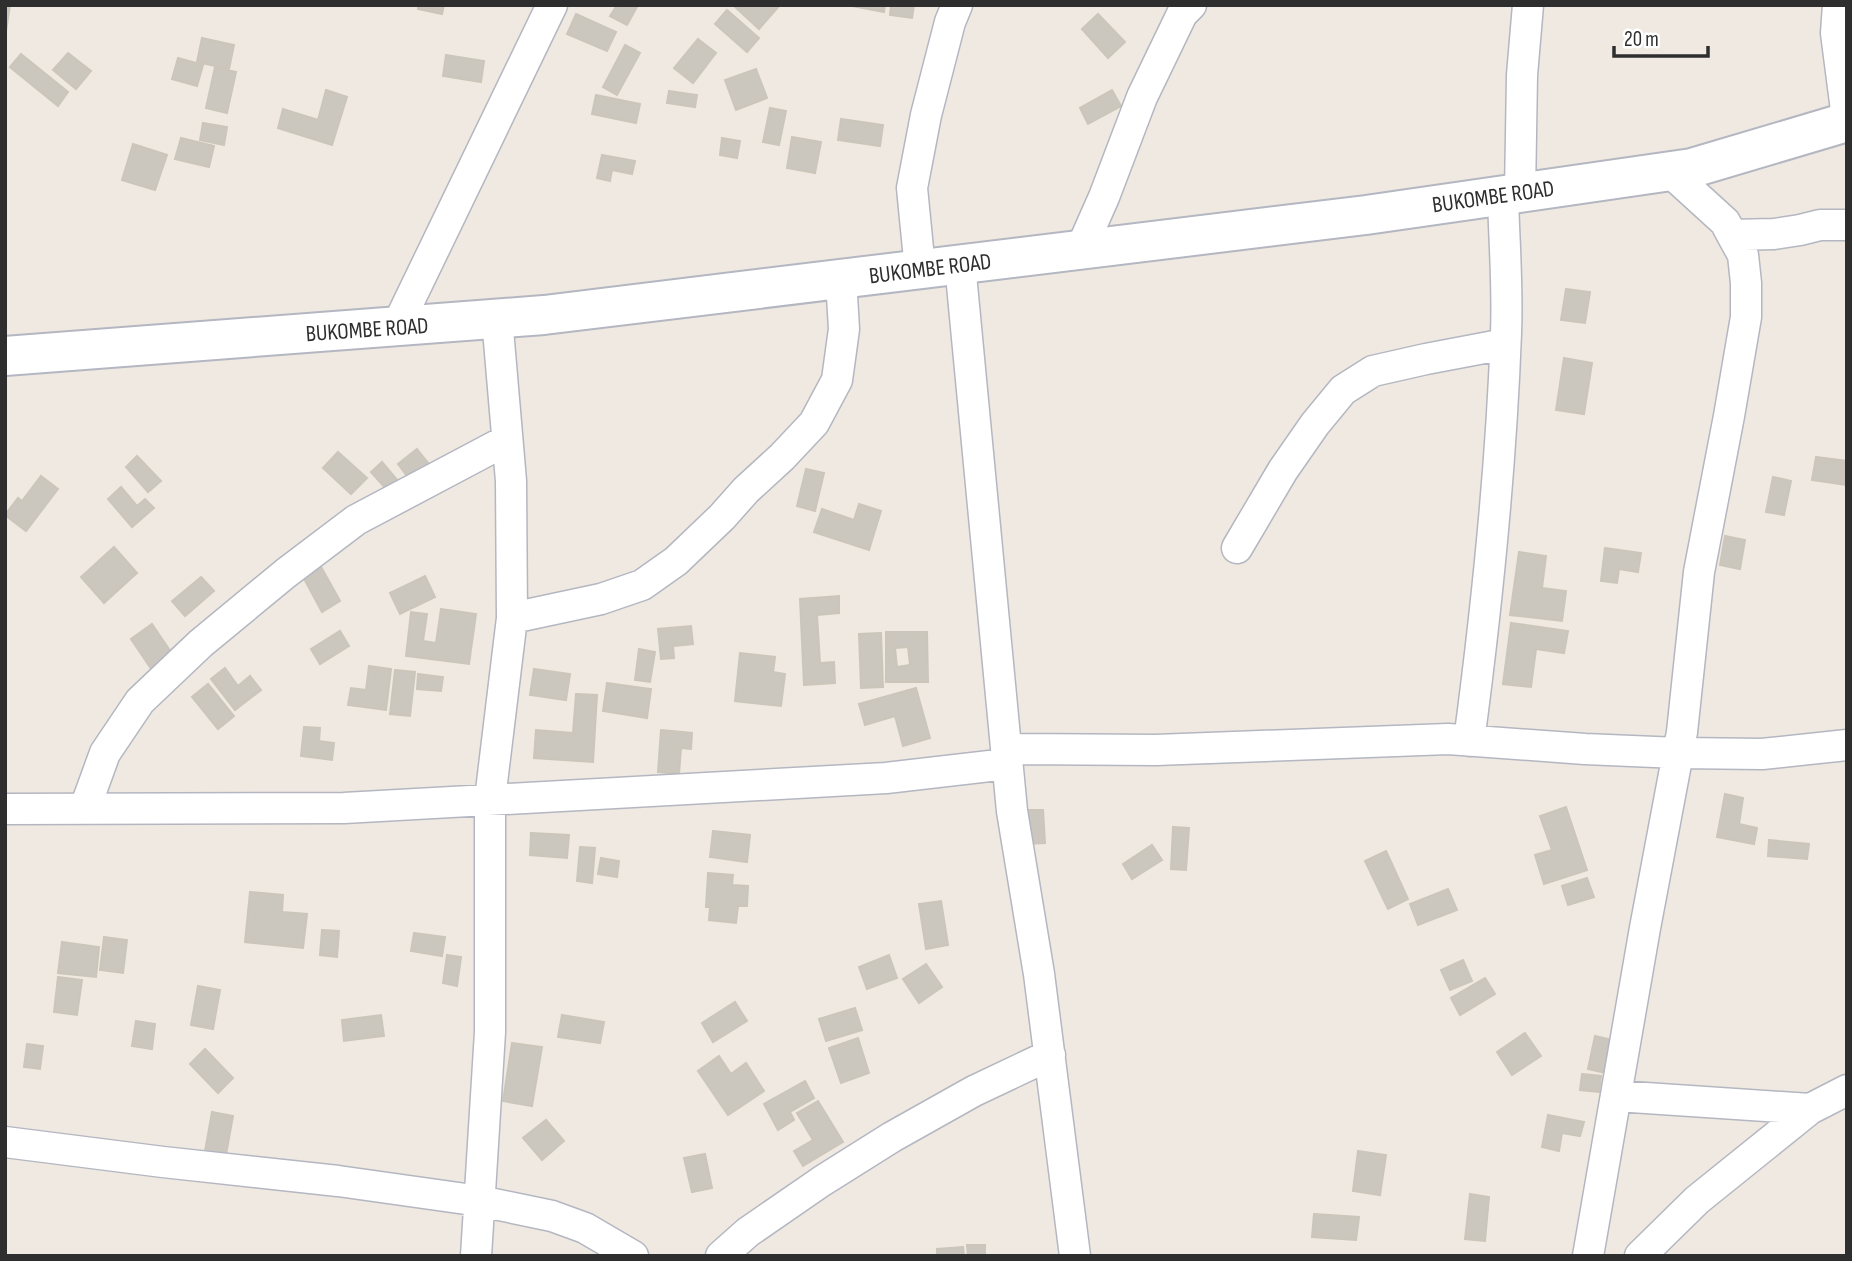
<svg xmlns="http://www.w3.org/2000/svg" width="1852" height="1261" viewBox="0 0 1852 1261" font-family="'Sofia Sans Condensed',sans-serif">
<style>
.building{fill:#cbc7bf;stroke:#cbc5ba;stroke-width:2;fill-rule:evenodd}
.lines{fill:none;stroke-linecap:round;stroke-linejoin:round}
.street-casing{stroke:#b4b7c1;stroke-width:33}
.secondary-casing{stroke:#b4b7c1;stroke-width:42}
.street{stroke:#fff;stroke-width:30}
.secondary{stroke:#fff;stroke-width:38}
.labels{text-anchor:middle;stroke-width:5;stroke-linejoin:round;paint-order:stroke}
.street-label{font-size:23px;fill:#2e2e2e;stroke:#fff}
</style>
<rect width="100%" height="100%" fill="#efe9e1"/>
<!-- building -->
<path class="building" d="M5,5H10L5,38Z
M418,5H444L442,14L418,9Z
M617,5H638L627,25L610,16Z
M733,5H780L759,29Z
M847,5H885L884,12Z
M891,5H914L912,18L890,15Z
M727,10L759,38L747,52L715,24Z
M576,14L616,32L607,51L567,34Z
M1098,14L1125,42L1108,58L1082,29Z
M202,38L234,45L229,69L197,62Z
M698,39L716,53L693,83L674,68Z
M625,45L640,53L617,95L603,87Z
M68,53L91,71L76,89L53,70Z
M21,54L68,92L58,106L10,67Z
M446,55L484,61L481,82L443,76Z
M178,58L203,65L197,86L172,79Z
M215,67L236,72L227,113L206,108Z
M756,69L767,98L736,110L725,80Z
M326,90L347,97L332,145L278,128L283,109L318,120Z
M1112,90L1121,106L1088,124L1080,108Z
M669,91L697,95L695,107L667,103Z
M596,95L640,104L636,123L592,114Z
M770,108L786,111L779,145L763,142Z
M841,119L883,125L880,146L838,140Z
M203,123L227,127L224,145L200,140Z
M792,137L821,142L815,173L787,168Z
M181,138L214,146L209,167L175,159Z
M722,138L740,141L737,158L720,155Z
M133,144L167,155L155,190L122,180Z
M602,155L635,161L632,174L612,170L610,181L597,178Z
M1566,289L1590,292L1585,323L1561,320Z
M1564,358L1592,363L1584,414L1556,410Z
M417,449L433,469L413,484L398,464Z
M338,452L367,478L351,494L323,468Z
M137,456L161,481L148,492L126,467Z
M1816,457L1847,461V485L1812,480Z
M382,462L398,481L388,491L371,472Z
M806,469L824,473L815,511L797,506Z
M41,476L58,489L26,531L5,515L18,498L22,501Z
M1773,477L1791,481L1784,515L1766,512Z
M121,487L137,506L145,499L154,508L132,527L108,499Z
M859,504L881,511L869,550L814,532L822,509L854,520Z
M1725,536L1745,540L1740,569L1720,565Z
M114,547L137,573L104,603L81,577Z
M1605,548L1641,553L1638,572L1619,569L1617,583L1601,581Z
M1519,552L1546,556L1542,588L1566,591L1562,621L1510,615Z
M320,565L340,601L322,612L302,575Z
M425,576L435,597L400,614L390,593Z
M201,577L214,591L185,616L172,601Z
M839,596V613L817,615L820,663L834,662L835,683L804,685L800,599Z
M441,609L476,614L469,664L406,656L411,612L427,614L423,641L436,643Z
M1511,623L1568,631L1564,653L1536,649L1531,687L1503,684Z
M152,624L175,658L154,673L131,639Z
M691,626L693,644L673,646L674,658L661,659L658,629Z
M340,631L349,646L320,664L311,649Z
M886,632H927L928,682H886ZM908,647L910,665L897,667L895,648Z
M881,633L883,687L861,688L859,634Z
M639,649L655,652L650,682L635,680Z
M740,653L775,657L773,672L785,674L781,706L735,701Z
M369,666L391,669L386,710L348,705L351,688L366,690Z
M225,668L238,686L250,676L261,690L235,710L211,679Z
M534,669L570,674L566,700L530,695Z
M395,670L415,672L410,716L390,714Z
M418,674L443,677L441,691L417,689Z
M607,683L651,689L647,718L603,711Z
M208,684L234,716L218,729L192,697Z
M916,688L930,738L903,746L895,716L865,725L859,704Z
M576,694L597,695L593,762L534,758L536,730L573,733Z
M304,727L320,728L319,741L334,743L332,760L301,756Z
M661,730L692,733L691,749L681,748L679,774L658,772Z
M1725,794L1743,798L1739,824L1757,828L1754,844L1717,837Z
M1566,807L1587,870L1544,884L1535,855L1552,850L1540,816Z
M1025,810H1043L1045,843L1026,844Z
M1173,827L1189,828L1186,870L1171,869Z
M713,831L750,835L747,862L710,857Z
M531,833L569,835L567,858L530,855Z
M1769,840L1809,844L1807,859L1768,856Z
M1152,845L1162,860L1132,879L1123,864Z
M580,847L595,848L592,883L577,881Z
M1386,851L1408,899L1388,909L1365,861Z
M601,858L619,861L617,877L598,874Z
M708,873L733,875L732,885L748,886L747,906H738L736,923L709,920L710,907H706Z
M1587,878L1594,897L1568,905L1562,886Z
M1448,889L1457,910L1418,925L1410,904Z
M250,892L283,895L282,912L307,914L303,948L245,942Z
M941,901L948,945L926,949L919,904Z
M322,930L339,931L337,957L320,955Z
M414,933L445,937L442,956L411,951Z
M104,937L127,940L123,973L100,970Z
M62,942L99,947L96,977L58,973Z
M447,955L461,957L457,986L443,983Z
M889,955L897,978L867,989L859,967Z
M1463,960L1472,981L1450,990L1441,970Z
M926,964L942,987L919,1003L903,979Z
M58,977L82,980L77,1015L54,1012Z
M1485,978L1495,994L1460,1015L1451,998Z
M198,986L220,990L213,1029L191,1025Z
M735,1002L747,1021L713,1042L702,1023Z
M855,1008L862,1030L826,1041L819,1019Z
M381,1015L384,1036L344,1041L342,1020Z
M562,1015L604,1022L600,1043L558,1037Z
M136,1021L155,1024L152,1049L132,1046Z
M1525,1033L1541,1056L1512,1075L1497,1052Z
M1595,1036L1617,1041L1610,1074L1588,1069Z
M858,1038L869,1073L841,1083L829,1048Z
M512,1043L542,1047L532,1106L503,1101Z
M27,1044L43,1046L40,1069L24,1067Z
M205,1049L233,1078L218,1093L190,1064Z
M719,1056L731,1074L746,1063L764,1091L728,1115L698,1071Z
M1582,1074L1601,1076L1599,1092L1580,1090Z
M805,1081L814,1098L790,1112L794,1120L778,1130L764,1104Z
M818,1101L843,1142L803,1166L794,1151L813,1140L797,1113Z
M212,1112L233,1116L225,1160L204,1157Z
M1548,1115L1584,1122L1580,1136L1562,1133L1559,1151L1542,1147Z
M546,1120L564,1141L542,1160L523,1138Z
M1358,1151L1386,1155L1380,1195L1353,1191Z
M705,1154L712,1188L692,1192L684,1158Z
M1470,1194L1489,1197L1485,1241L1465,1239Z
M1314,1214L1359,1217L1356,1240L1312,1237Z
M967,1245H985V1256H968Z
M963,1247L964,1256H937V1249Z"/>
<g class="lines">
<!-- street casing -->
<g class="street-casing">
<path id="street" d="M1838,5L1836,33L1847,118
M1520,193L1522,75L1528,5
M1732,235L1774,234L1800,230L1820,225H1847
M1081,249L1104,197L1142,97L1182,14L1191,5
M960,264L1012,811L1039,974L1075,1256
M920,269L912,188L926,115L950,22L957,5
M397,326L552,5
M1237,548L1283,470L1315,424L1343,390L1373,371L1426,359L1505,344
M512,618L601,599L642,585L676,561L722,517L746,490L782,457L814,423L837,380L844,329L841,279
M1469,741C1487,606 1501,470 1506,333C1508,287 1504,241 1503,195
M1006,749L1156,750L1448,739L1585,749L1678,753L1762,754L1847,745
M85,808L105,753L140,701L200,644L286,573L356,520L507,440
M5,809L344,808L886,778L1007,764
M1616,1096L1810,1109
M5,1142L163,1162L338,1181L480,1201L552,1216L585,1228L633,1256
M476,1256L490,1032V799L512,618L511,481L497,318
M721,1256L748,1232L822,1181L892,1137L974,1091L1050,1055
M1588,1256L1645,928L1682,732L1699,572L1729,416L1746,317V283L1743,255L1732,235L1725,222L1669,171
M1640,1256L1697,1200L1810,1109L1847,1090"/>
</g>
<!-- secondary casing -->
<g class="secondary-casing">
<path id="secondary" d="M5,356L544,315L1366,215L1692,168L1847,122"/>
</g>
<!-- street -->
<use href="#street" class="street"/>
<!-- secondary -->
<use href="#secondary" class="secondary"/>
</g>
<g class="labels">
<!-- street labels -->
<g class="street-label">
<text transform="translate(1493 196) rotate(-8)" y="8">BUKOMBE ROAD</text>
<text transform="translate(930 268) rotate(-7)" y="8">BUKOMBE ROAD</text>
<text transform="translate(367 329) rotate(-4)" y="8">BUKOMBE ROAD</text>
</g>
</g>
<!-- border -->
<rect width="1852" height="1261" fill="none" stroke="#2e2e2e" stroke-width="14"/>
<!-- scale -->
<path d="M1614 46v10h94v-10" fill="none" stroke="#2e2e2e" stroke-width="3.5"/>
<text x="1624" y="46" font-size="21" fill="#2e2e2e" stroke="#ffffff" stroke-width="5" paint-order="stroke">20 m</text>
</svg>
